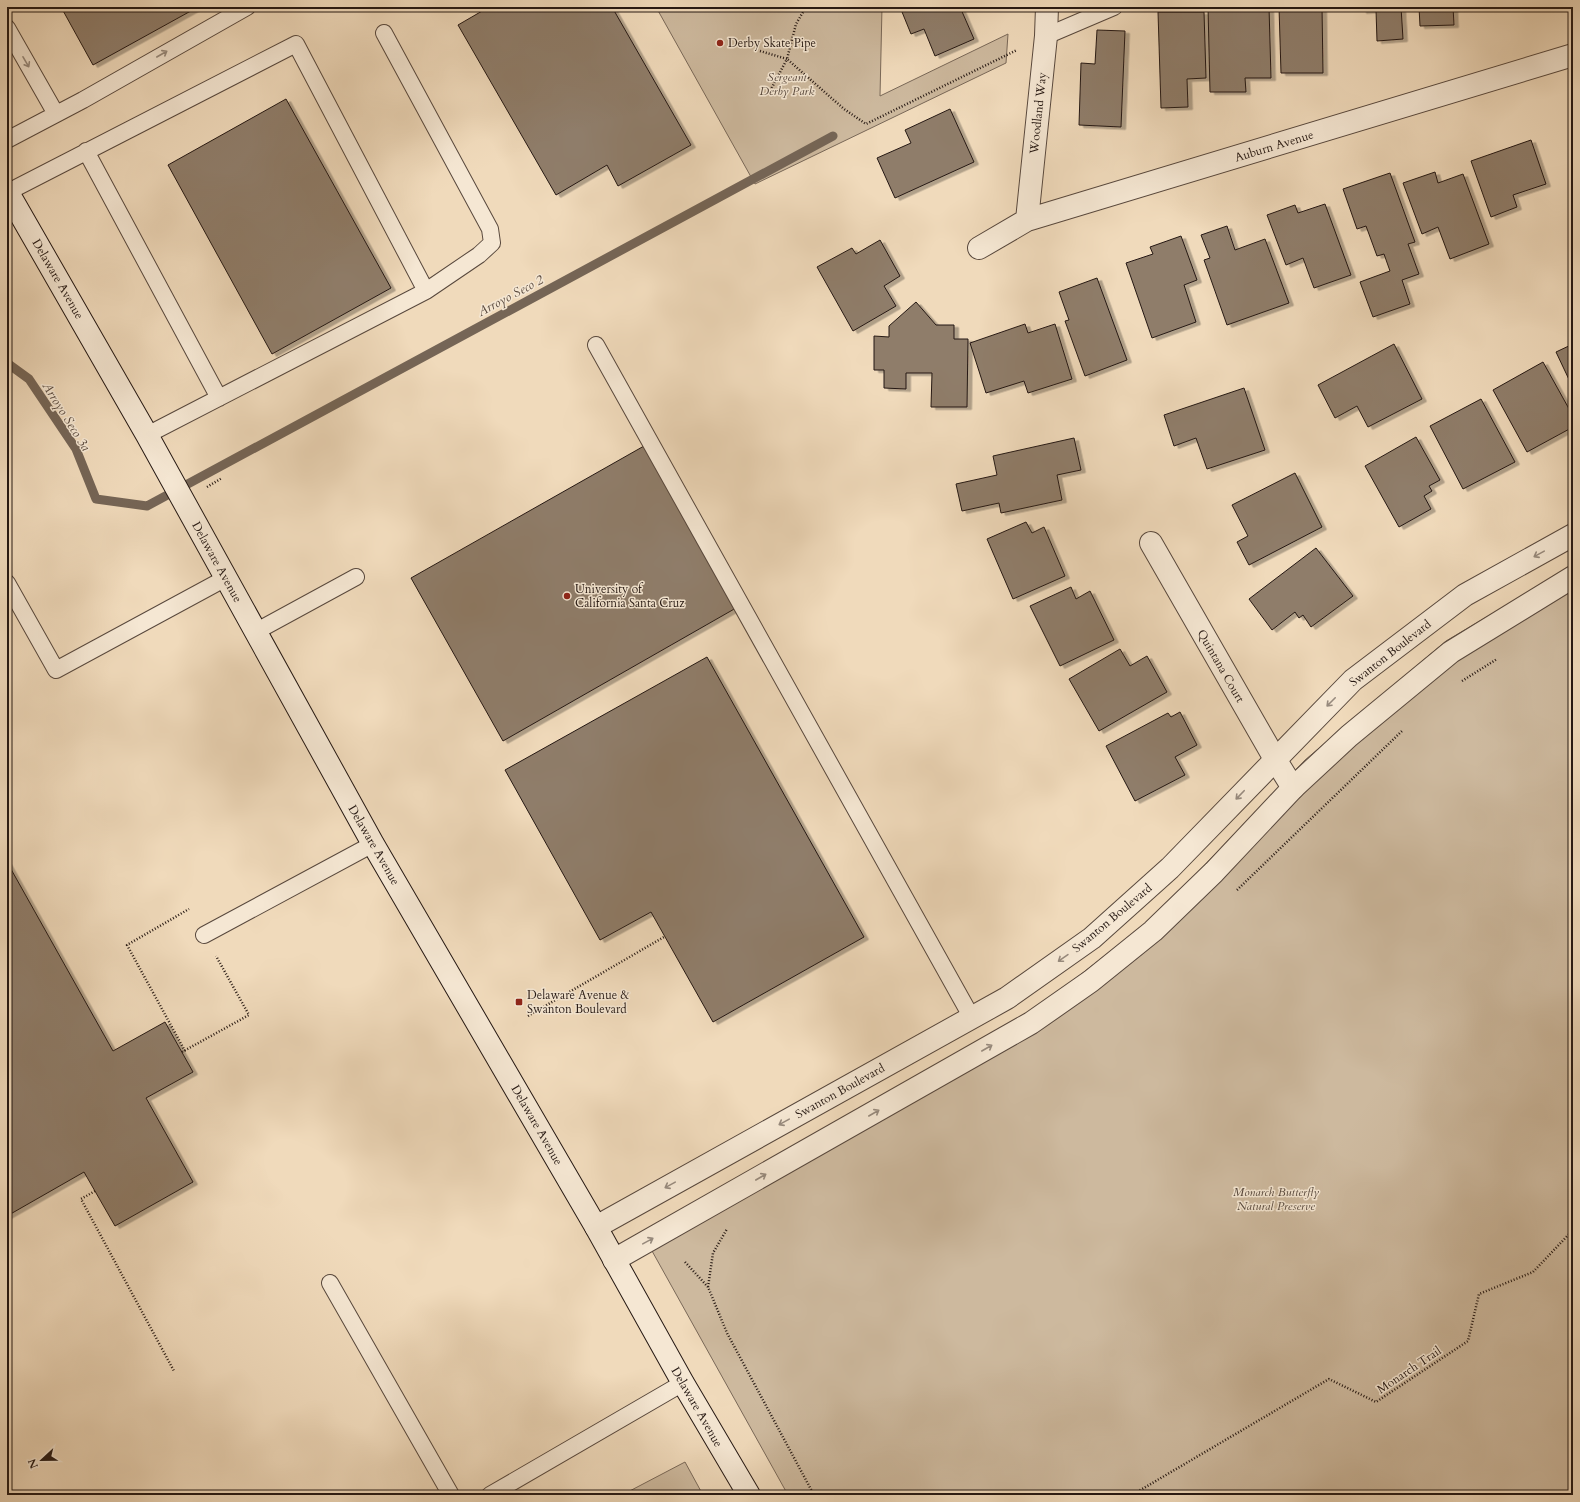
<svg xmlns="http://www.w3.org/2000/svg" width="1580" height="1502" viewBox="0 0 1580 1502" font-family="Cardo,serif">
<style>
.green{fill:#cdb99e;stroke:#796858}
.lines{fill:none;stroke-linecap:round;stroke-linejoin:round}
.stream{stroke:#756556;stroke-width:9}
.building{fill:#8f7d6a;stroke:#251813;filter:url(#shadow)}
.service-casing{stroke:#58483d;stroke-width:18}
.minor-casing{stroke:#58483d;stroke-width:24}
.tertiary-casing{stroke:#58483d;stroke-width:24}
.secondary-casing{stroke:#251813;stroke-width:24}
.path{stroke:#251813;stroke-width:2.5;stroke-dasharray:1 2;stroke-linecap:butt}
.service{stroke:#f5e7d3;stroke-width:16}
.minor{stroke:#f5e7d3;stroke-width:22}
.tertiary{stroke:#f5e7d3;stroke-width:22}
.secondary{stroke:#f5e7d3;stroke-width:22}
.oneway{stroke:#978a7d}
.poi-dot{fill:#8f2418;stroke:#f5e7d3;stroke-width:1.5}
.labels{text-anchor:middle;stroke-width:3;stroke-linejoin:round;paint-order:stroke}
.poi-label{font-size:12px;fill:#251813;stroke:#f5e7d3;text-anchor:start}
.park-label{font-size:12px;font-style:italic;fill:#57483d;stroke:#f5e7d3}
.street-label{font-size:12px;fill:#251813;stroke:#f5e7d3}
.water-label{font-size:13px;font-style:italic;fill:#5b4b3f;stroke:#f5e7d3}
</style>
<defs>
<filter id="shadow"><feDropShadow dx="4.5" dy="2.5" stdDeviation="0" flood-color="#0004"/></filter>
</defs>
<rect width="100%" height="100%" fill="#f0dabb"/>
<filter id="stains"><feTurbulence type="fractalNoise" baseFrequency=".005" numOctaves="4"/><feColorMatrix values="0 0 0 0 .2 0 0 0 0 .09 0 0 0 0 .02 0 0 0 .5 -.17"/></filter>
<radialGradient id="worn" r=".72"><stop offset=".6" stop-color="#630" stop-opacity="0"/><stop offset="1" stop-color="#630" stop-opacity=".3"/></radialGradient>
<!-- green -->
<path class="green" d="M656,7H882L880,96L1008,34L1006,63L755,184Z
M1573,566V1495H788L642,1233L1035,1010L1156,916L1305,760L1446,641Z
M685,1462L703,1495H622Z"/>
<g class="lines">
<!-- stream -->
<path class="stream" d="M7,363L29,379L76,449L96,499L147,506L833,136"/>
</g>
<!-- building -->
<path class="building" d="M61,7H198L93,65Z
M489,7H612L691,145L618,186L607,165L556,195L458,25Z
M900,7H960L974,39L935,56L924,29L911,34Z
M1208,7H1269L1271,78H1245L1246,92H1210Z
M1279,7H1322L1323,73H1281Z
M1362,7H1401L1403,39L1377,41L1376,10L1362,11Z
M1419,7H1453L1454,25L1420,26Z
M1158,12H1204L1206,78L1187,79L1188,107L1161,108Z
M1097,30L1125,31L1121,127L1079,125L1081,63L1095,64Z
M286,99L391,288L272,354L168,165Z
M950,109L974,162L895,198L877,158L911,143L905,130Z
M1531,140L1546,184L1513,195L1517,207L1491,217L1471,161Z
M1435,172L1438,183L1463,174L1489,244L1450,259L1438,227L1422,234L1403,183Z
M1390,173L1415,242L1408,244L1419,274L1402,280L1410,304L1373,317L1360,282L1390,271L1384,254L1377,256L1366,226L1357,229L1343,189Z
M1325,204L1351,275L1314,288L1303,258L1286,265L1267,215L1295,205L1298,213Z
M1227,226L1235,250L1265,239L1289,303L1227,325L1204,260L1210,258L1201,235Z
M1181,236L1197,280L1184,285L1196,322L1152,338L1126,263L1153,254L1150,247Z
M880,240L900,276L884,286L896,306L853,331L817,267L852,248L856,254Z
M1097,278L1127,360L1085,376L1065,321L1069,320L1059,292Z
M916,302L936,325H954V339H968L967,407H931L932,373H906V389L884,388V370H874V336L889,337V326Z
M1025,324L1028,333L1055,324L1072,379L1028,393L1024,381L986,393L970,343Z
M1394,344L1422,399L1368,427L1357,406L1335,418L1318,385Z
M1573,344V388L1556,352Z
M1543,362L1573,416V427L1527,452L1493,390Z
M1244,388L1265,450L1207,469L1196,438L1174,446L1164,415Z
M1481,399L1515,462L1463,489L1430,426Z
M1416,437L1440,480L1429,486L1432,491L1424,496L1431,509L1399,527L1365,466Z
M1074,438L1081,470L1057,475L1062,500L1001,513L999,503L962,511L956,484L997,475L993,456Z
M644,446L736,608L503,741L411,578Z
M1295,473L1322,527L1249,565L1237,542L1248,536L1232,505Z
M1026,522L1032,533L1044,527L1065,576L1013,599L987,539Z
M1316,548L1353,596L1311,627L1303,615L1299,618L1295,612L1272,630L1249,599Z
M1071,587L1076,599L1090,591L1114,640L1060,666L1030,606Z
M1120,649L1130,666L1147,656L1167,692L1099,731L1069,679Z
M707,657L864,937L713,1022L651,912L600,940L505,770Z
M1180,712L1197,745L1175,757L1185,775L1135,801L1106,746L1168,713L1171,717Z
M7,862L113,1051L165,1022L193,1072L146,1098L193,1182L115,1226L84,1172L7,1216Z"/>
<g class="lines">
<!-- service casing -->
<g class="service-casing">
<path id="service" d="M7,28L56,114
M384,33L490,229L492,243L479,255L426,291
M1046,36L1114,7
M7,140L83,100L247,7
M86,151L219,398
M8,192L296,44L426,291L147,435
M596,345L972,1018
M7,583L56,670L226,578
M255,632L356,577
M204,935L373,844
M330,1283L451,1495
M490,1495L683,1383"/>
</g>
<!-- minor casing -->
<g class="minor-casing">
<path id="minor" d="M1027,220L1046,36L1047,7
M979,248L1027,220L1573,55
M1151,543L1275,759L1293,788"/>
</g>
<!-- tertiary casing -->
<g class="tertiary-casing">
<path id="tertiary" d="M596,1227L1007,998L1092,938L1170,868L1353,680L1465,595L1573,535
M614,1260L1031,1023L1091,981L1153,931L1214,872L1293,788L1349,736L1451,652L1573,577"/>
</g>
<!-- secondary casing -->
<g class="secondary-casing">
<path id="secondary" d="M7,191L147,435L373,844L596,1227L683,1383L749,1495"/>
</g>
<!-- path -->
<path class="path" d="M806,7L796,24L787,59L844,109L866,124L1017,50
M760,51L787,59L769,93
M207,487L222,478
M1462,681L1497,659
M1237,890L1403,730
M528,1016L664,937
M185,1051L127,945L189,909
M182,1052L249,1015L216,956
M95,1191L81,1199L174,1371
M685,1262L708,1287L727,1333L814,1495
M708,1287L713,1253L727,1229
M1132,1495L1329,1379L1376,1402L1468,1341L1479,1294L1533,1272L1573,1230"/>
<!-- service -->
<use href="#service" class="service"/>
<!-- minor -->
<use href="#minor" class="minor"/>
<!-- tertiary -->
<use href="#tertiary" class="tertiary"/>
<!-- secondary -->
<use href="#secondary" class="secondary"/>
</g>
<!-- one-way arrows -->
<defs><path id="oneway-shaft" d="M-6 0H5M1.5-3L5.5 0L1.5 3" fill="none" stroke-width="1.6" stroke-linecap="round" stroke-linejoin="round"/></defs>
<g class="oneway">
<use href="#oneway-shaft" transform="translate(162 54) rotate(-30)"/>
<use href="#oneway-shaft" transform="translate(26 62) rotate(60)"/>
<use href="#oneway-shaft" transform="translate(1539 554) rotate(151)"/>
<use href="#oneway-shaft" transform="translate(1331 702) rotate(135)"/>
<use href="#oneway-shaft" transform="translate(1240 795) rotate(134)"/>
<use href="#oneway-shaft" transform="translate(1063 958) rotate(145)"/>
<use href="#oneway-shaft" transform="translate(987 1048) rotate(-30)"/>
<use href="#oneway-shaft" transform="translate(874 1113) rotate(-30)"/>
<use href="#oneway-shaft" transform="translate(784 1122) rotate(151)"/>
<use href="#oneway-shaft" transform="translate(761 1177) rotate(-30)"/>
<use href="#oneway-shaft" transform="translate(670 1185) rotate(151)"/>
<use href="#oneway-shaft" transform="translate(648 1241) rotate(-29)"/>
</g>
<!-- markers -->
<g class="poi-dot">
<circle cx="720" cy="43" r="4"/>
<circle cx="567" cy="596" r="4"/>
<rect x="515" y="998" width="8" height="8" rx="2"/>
</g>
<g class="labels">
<!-- poi labels -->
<g class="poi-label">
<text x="728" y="47">Derby Skate Pipe</text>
<text x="575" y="593">University of<tspan x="575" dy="14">California Santa Cruz</tspan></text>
<text x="527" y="999">Delaware Avenue &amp;<tspan x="527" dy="14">Swanton Boulevard</tspan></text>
</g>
<!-- park labels -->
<g class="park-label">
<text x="787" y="81">Sergeant<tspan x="787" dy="14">Derby Park</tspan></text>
<text x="1276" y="1196">Monarch Butterfly<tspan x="1276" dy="14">Natural Preserve</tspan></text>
</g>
<!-- street labels -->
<g class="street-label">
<text transform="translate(1038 113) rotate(-84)" y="4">Woodland Way</text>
<text transform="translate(1274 146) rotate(-17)" y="4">Auburn Avenue</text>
<text transform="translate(58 279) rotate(60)" y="4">Delaware Avenue</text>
<text transform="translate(217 562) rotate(61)" y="4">Delaware Avenue</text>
<text transform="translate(1390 653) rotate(-38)" y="4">Swanton Boulevard</text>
<text transform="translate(1221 666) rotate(60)" y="4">Quintana Court</text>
<text transform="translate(374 845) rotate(60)" y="4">Delaware Avenue</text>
<text transform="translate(1112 918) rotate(-40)" y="4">Swanton Boulevard</text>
<text transform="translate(840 1091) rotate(-29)" y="4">Swanton Boulevard</text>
<text transform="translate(537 1125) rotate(60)" y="4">Delaware Avenue</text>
<text transform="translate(1409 1370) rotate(-34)" y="4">Monarch Trail</text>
<text transform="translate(697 1407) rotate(60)" y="4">Delaware Avenue</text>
</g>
<!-- water labels -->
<g class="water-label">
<text transform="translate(510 295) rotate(-28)" y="5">Arroyo Seco 2</text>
<text transform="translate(67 416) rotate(58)" y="5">Arroyo Seco 3a</text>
</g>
</g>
<!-- margin -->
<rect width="1580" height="1502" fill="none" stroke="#f0dabb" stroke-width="24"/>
<rect x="8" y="8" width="1564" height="1486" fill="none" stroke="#251813" stroke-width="2"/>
<rect x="12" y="12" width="1556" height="1478" fill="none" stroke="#251813"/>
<!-- north arrow -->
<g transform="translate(42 1460) rotate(248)" stroke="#f5e7d3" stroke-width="3" paint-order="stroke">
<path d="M0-3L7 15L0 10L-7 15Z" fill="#251813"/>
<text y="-6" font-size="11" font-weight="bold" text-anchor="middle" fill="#251813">N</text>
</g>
<rect width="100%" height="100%" filter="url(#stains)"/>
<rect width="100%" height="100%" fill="url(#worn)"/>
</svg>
